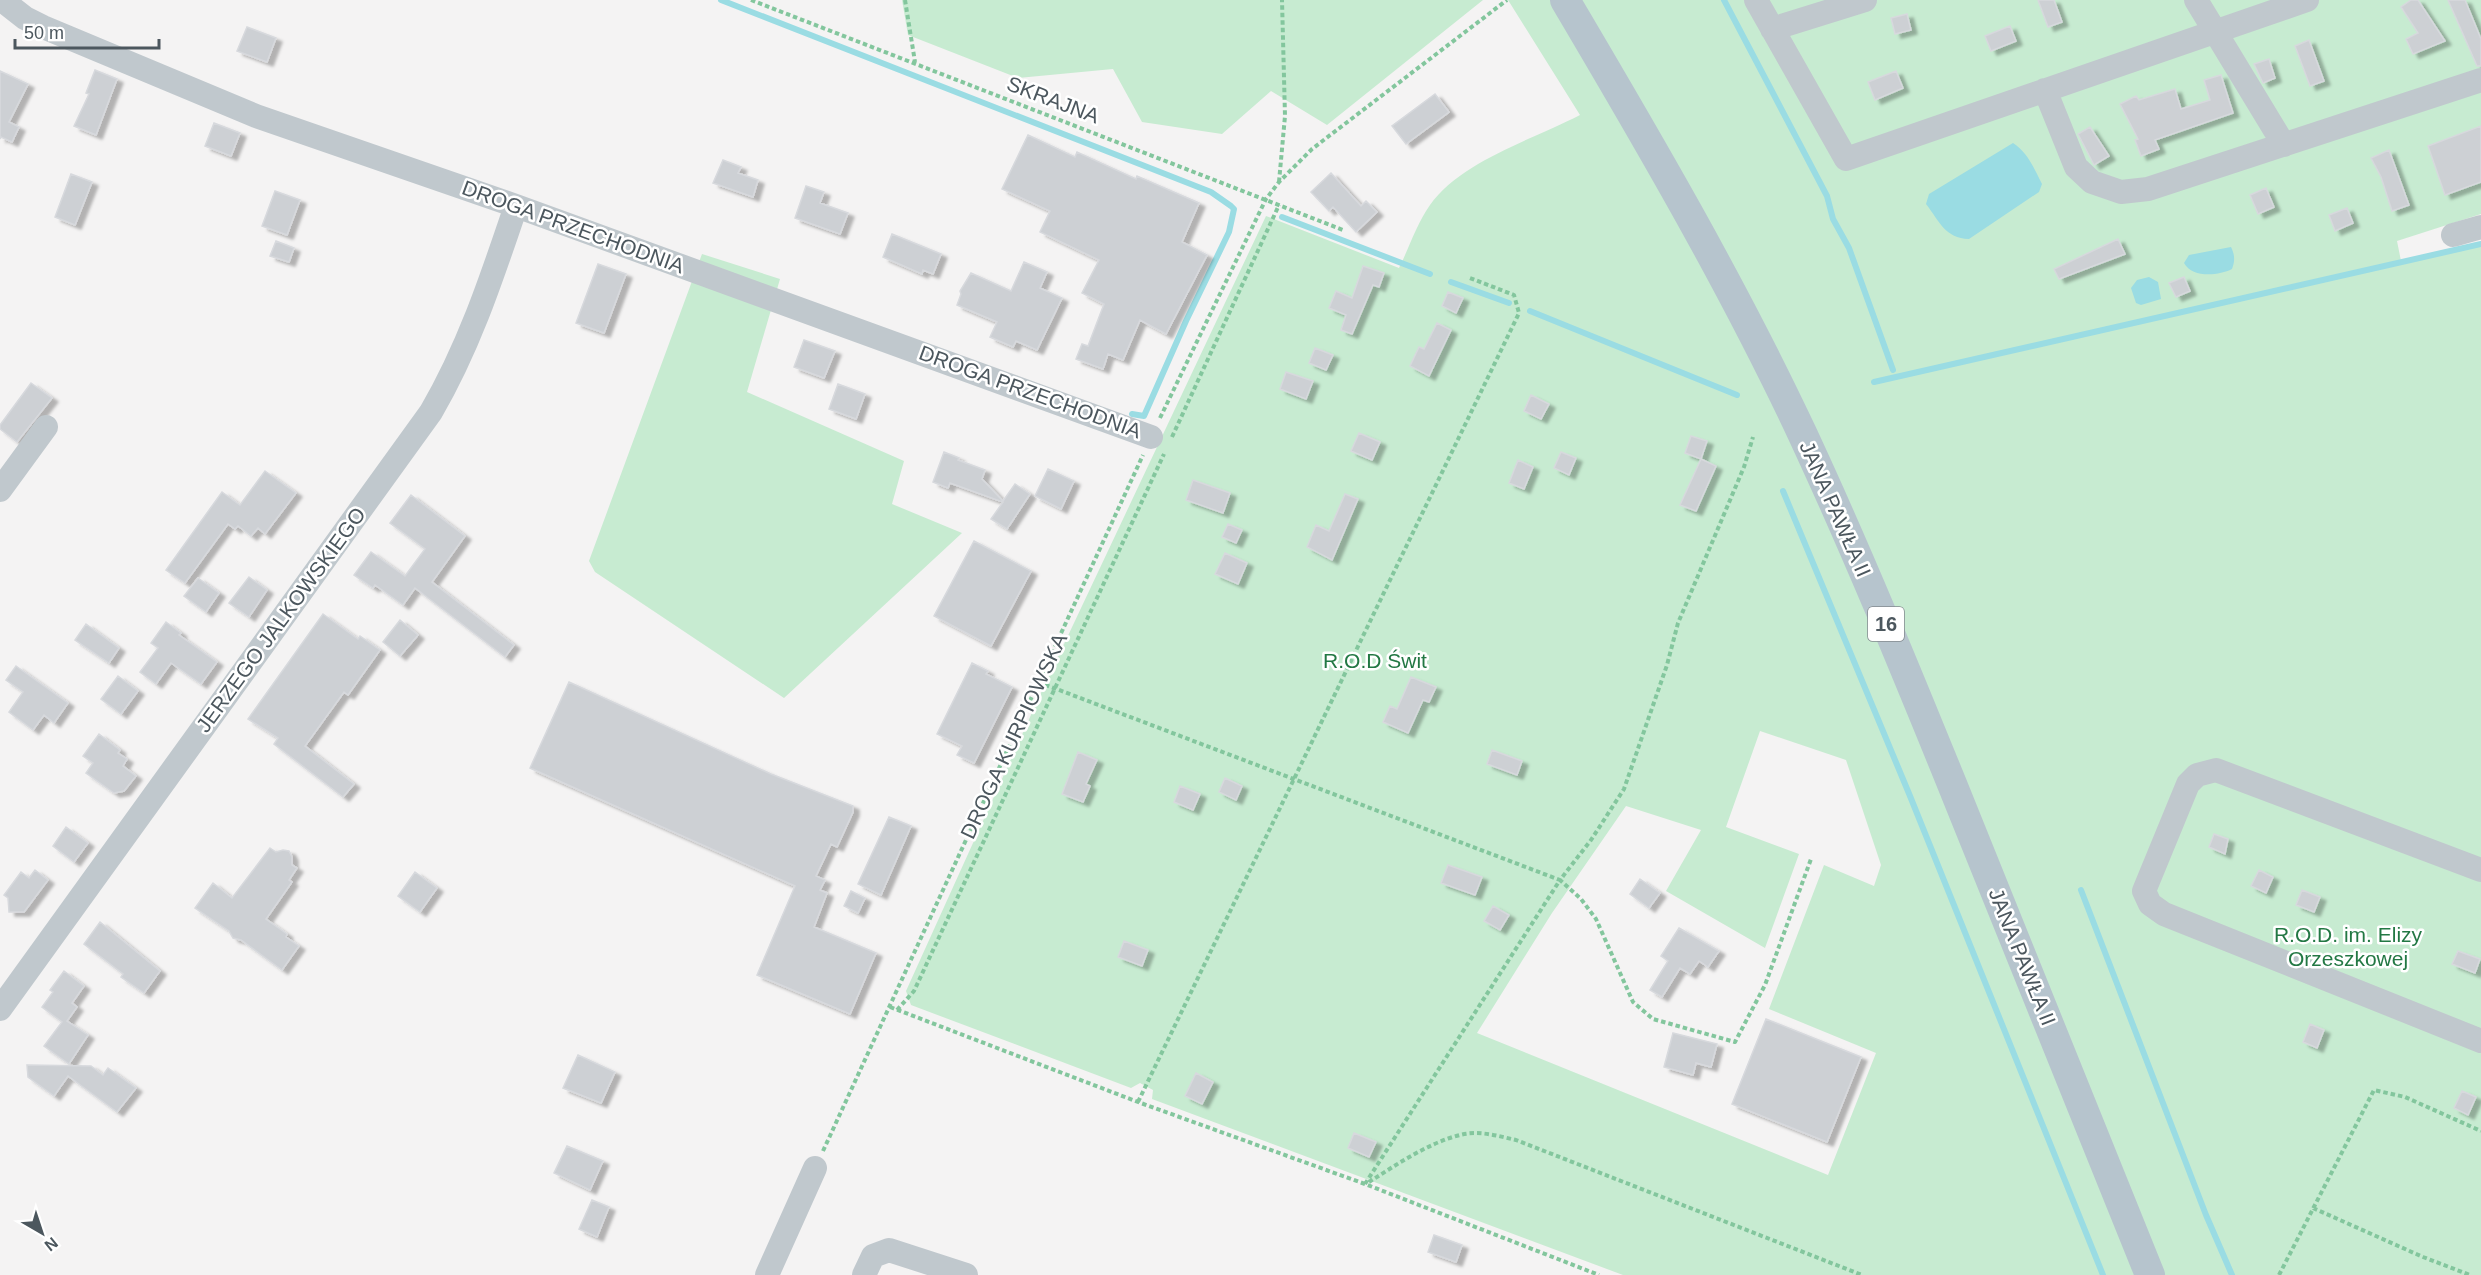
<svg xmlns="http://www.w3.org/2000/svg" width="2481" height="1275" viewBox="0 0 2481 1275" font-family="Arial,sans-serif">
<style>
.green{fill:#c7ebd1;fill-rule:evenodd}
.water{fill:#9adce3}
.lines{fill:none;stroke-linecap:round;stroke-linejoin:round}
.stream{stroke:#9adce3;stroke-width:6}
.building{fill:#cdd0d4;stroke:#d7d9dd;stroke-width:1.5;filter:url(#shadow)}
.path{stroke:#83c69d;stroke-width:4;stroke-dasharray:4.5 3;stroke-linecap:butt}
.minor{stroke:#c0c8cd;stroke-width:24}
.major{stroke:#b6c4cd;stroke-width:30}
.labels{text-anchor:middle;stroke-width:5;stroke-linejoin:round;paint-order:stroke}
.shield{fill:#fff;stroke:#82898e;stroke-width:1.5}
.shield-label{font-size:20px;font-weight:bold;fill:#4c575e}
.street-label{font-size:21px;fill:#4c575e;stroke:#fff}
.park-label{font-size:21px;fill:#237844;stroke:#fff}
</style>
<defs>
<filter id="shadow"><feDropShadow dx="6" dy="4" stdDeviation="1.5" flood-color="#0004"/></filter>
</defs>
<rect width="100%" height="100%" fill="#f4f3f3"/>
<!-- green -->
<path class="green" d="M902,0H1483L1327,125L1271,91L1222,134L1142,122L1113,69L1018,78L908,35Z
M1508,0H2481V214L2397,241L2401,261L2481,242V1275H1623L1152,1099L1153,1090L1140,1083L1131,1088L911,1005L906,991L1040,695L1266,216L1399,268C1409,248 1417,223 1430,205C1461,161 1534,139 1580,115ZM1760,731L1846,760L1881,865L1874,886L1824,865L1769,1009L1876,1053L1828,1175L1477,1033L1552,913L1626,806L1701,830L1666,891L1765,948L1799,854L1726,827Z
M702,254L780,279L747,392L904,461L892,504L962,533L784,698L595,572L589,561Z"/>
<!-- water -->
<path class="water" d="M2013,143C2028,153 2034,168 2042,184L2039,192L1969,239C1945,238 1940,222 1926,204L1929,194Z
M2231,247C2235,255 2235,261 2232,269C2218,276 2192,278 2184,263L2189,255Z
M2149,277L2158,282L2161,299L2141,305L2136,303L2131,288L2137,280Z"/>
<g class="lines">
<!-- stream -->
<path class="stream" d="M721,0L1211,192L1231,206L1234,209L1229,232L1186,321L1144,416L1132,414
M1724,0L1827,196L1833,219L1849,248L1893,370
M1282,217L1430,274
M1451,282L1509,303
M1530,311L1737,395
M1874,382L2481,244
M1783,491L1910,796L2103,1275
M2081,890L2206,1215L2232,1275"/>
</g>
<!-- building -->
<path class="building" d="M2038,0H2054L2062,22L2048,27Z
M2411,0H2418L2445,41L2413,54L2406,39L2418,33L2401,7Z
M2448,0H2465L2481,39V66H2477Z
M1907,14L1911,30L1895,34L1891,18Z
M2010,26L2016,41L1991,51L1985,36Z
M247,27L276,38L267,62L237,51Z
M2309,40L2324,81L2310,86L2295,46Z
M2269,59L2275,78L2263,83L2254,64Z
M95,70L117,79L96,135L74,126L89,94L86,93Z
M0,71L28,84L9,122L19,127L12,142L1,137L0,139Z
M1896,71L1903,88L1875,100L1868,82Z
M2221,75L2233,113L2155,140L2159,149L2141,156L2135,140L2138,139L2120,104L2136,96L2139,100L2175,89L2181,109L2210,100L2204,80Z
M1435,94L1449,112L1406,144L1392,126Z
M214,123L240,133L231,156L205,146Z
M2481,126V182L2445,195L2428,146Z
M2090,127L2109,156L2094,165L2078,134Z
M1028,135L1075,157L1077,152L1136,179L1137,176L1199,203L1182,242L1207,255L1166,334L1140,320L1123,360L1108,354L1103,369L1076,359L1082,344L1088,346L1104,304L1082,293L1099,260L1040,232L1050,211L1002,189Z
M2389,150L2409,205L2392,211L2381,177L2371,158Z
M723,160L741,167L738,173L758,180L753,197L713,183Z
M1331,173L1361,206L1366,201L1377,212L1356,232L1333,207L1329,211L1311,192Z
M71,174L92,182L75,225L55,217Z
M806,186L824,192L820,203L848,213L840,234L795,218Z
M2266,188L2274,207L2258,214L2250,195Z
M275,191L300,200L287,235L262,226Z
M2347,208L2353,223L2335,231L2329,215Z
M892,234L941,254L933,274L923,270L922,274L883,257Z
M2118,239L2125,254L2059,279L2054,269Z
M276,241L294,248L289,262L270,256Z
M1024,262L1047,272L1040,288L1062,298L1037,350L1016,341L1013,347L990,337L997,322L957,305L961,294L960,291L971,273L1011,291Z
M598,264L626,274L604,333L576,323Z
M1363,266L1384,273L1379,287L1373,285L1352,334L1341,330L1346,315L1329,308L1336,291L1352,298Z
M2184,277L2190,291L2176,297L2169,283Z
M1448,292L1463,298L1456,313L1442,306Z
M1437,323L1451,330L1429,376L1410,366L1419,347L1424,349Z
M804,340L835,351L824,378L794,367Z
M1315,348L1333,355L1326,370L1309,363Z
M1286,372L1313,381L1306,399L1280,389Z
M31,383L52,398L17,442L0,429V425Z
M838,384L865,394L856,419L829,409Z
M1531,395L1549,404L1541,419L1524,411Z
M1359,433L1380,442L1372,460L1351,451Z
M1691,436L1707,441L1701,459L1685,453Z
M944,452L959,458L958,460L985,470L982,479L1003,501L1015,484L1030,494L1007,529L991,519L1003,502L950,483L948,488L933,482Z
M1561,452L1576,458L1569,475L1554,468Z
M1701,459L1716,466L1696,511L1680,505Z
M1518,460L1533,467L1524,489L1509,483Z
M1048,469L1074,481L1061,509L1035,496Z
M265,471L296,493L265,534L258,528L251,536L238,526L235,529L228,524L185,583L166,570L222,492L240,505Z
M1193,480L1230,493L1223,513L1186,500Z
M1345,494L1358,499L1332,560L1307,547L1316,525L1329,531Z
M411,495L465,536L432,582L514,645L505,657L415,588L403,605L375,585L373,588L354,575L371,552L405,576L425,549L390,523Z
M1228,524L1242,530L1236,543L1222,537Z
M974,541L1031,571L991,646L934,616Z
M1225,553L1247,563L1238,584L1215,574Z
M249,577L267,590L249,617L229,603Z
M198,578L219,593L206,612L184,596Z
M323,614L358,639L360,636L380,650L348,695L344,692L305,746L354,784L343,797L274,744L278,738L248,719Z
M400,620L418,635L400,656L383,642Z
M166,622L181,633L179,635L217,662L201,684L171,663L156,684L140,672L158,648L151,643Z
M86,624L119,648L109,663L75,640Z
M972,663L988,671L986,674L1012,687L974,763L957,755L962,746L937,734Z
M16,666L68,703L54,723L44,715L33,730L9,712L23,692L6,680Z
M118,676L138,691L121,714L101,699Z
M1411,677L1436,687L1429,702L1423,700L1408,733L1383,722L1390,706L1397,709Z
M569,682L771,774L853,806V812L837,847L831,844L816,876L825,880L820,890L827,893L814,927L876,953L850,1014L757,975L795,886L530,768Z
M99,734L120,750L118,753L127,759L123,766L136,776L124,791L114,793L86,773L93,763L83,756Z
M1492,750L1522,761L1517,775L1487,764Z
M1078,752L1097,760L1086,784L1090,786L1083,802L1062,794Z
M1225,778L1242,786L1236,800L1219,792Z
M1180,786L1200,794L1193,810L1174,802Z
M889,817L911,826L881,895L858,884Z
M66,827L88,843L74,862L53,846Z
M2214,834L2228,839L2225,854L2209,847Z
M270,848L276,852L283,850L289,851L292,857V865L297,868L289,880L292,882L266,919L287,934L286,937L299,946L282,970L241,940L233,938L229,931L195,908L213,883L232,898Z
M1448,865L1482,877L1475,895L1441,883Z
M35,870L48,880L24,912H9L8,898L4,895L21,872L29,878Z
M2259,870L2273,877L2266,893L2251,886Z
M415,872L437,888L420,912L398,896Z
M1640,879L1660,893L1649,908L1630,894Z
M2302,890L2320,897L2314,912L2296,905Z
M851,891L865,898L858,913L844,906Z
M1493,906L1509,915L1500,930L1484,921Z
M100,922L160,971L144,993L121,977L123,974L84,944Z
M1679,928L1719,951L1708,967L1699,961L1690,974L1680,968L1662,997L1650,990L1668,961L1661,956Z
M1124,941L1148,950L1142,966L1118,957Z
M2458,951L2480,959L2475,973L2452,964Z
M64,971L84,986L72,1003L77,1007L67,1021L88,1035L69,1064L44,1046L62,1022L42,1007L53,992L50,990Z
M1766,1019L1861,1057L1827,1142L1732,1104Z
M2310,1024L2324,1030L2317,1048L2303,1042Z
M1673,1033L1717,1044L1711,1067L1696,1063L1693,1075L1664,1067Z
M578,1055L615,1072L601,1103L563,1088Z
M27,1065L91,1066L103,1075L108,1068L136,1088L117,1112L68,1076L54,1096L28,1077Z
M1196,1073L1213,1082L1202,1104L1185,1096Z
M2462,1091L2476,1097L2468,1115L2454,1108Z
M1354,1133L1376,1142L1369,1157L1348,1148Z
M567,1146L603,1161L590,1190L554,1173Z
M592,1200L609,1207L597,1237L579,1229Z
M1434,1235L1462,1245L1456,1262L1428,1252Z"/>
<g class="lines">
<!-- path -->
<path class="path" d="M751,0L1343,230
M905,0L915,62
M1279,182L1285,116L1282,0
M1160,418L1266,199L1279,182L1312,149L1507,0
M1172,437L1279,205
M1038,682L1560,880L1591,840L1624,789L1667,665L1678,623L1744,467L1753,437
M890,1007L1138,1102L1365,1184L1599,1275
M897,1010L914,991L1164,454
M1138,1102L1519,313L1514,295L1470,278
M823,1151L1143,455
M1369,1182C1396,1165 1428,1143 1460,1135C1479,1130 1498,1136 1516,1140L1862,1275
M1365,1184L1560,880L1581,899L1596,919L1633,1002L1653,1019L1735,1042L1765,985L1811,859
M2313,1208L2423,1257L2470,1275
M2279,1275L2374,1090L2405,1097L2481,1131"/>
<!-- minor -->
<path class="minor" d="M2,0L25,18L43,27L256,116L516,206L1151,437
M1756,0L1846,159L2307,0
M2196,0L2284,145
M1772,29L1865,0
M2045,90L2076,167L2092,182L2121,192L2148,189L2481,80
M2453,235L2481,227
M0,490L46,427
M2481,870L2216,770L2197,775L2188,784L2144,891L2150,904L2164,914L2481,1041
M0,1009L431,412C469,347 492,277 516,206
M767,1275L815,1168
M864,1275L873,1256L889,1250L966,1275"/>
<!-- major -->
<path class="major" d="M1565,0C1649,142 1732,284 1802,433C1856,549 1904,666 1952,784C2019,947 2084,1111 2150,1275"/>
</g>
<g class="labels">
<!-- shield labels -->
<rect class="shield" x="1868" y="607" width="36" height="34" rx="4.5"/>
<g class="shield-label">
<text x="1886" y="631">16</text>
</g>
<!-- street labels -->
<g class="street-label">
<text transform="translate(1053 100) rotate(21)" y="7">SKRAJNA</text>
<text transform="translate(573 227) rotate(20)" y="7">DROGA PRZECHODNIA</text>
<text transform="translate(1030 392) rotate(20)" y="7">DROGA PRZECHODNIA</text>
<text transform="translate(1835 509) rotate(66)" y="7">JANA PAWŁA II</text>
<text transform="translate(281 620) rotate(-54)" y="7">JERZEGO JALKOWSKIEGO</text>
<text transform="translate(1014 736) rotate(-65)" y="7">DROGA KURPIOWSKA</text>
<text transform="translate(2022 957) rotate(68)" y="7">JANA PAWŁA II</text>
</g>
<!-- park labels -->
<g class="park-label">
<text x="1375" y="668">R.O.D Świt</text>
<text x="2348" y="942">R.O.D. im. Elizy<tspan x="2348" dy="24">Orzeszkowej</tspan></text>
</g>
</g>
<!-- north arrow -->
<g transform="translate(42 1233) rotate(141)" stroke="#ffffff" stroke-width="4.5" paint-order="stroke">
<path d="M0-4.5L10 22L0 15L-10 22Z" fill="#4c575e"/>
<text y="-9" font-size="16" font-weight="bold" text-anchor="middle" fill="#4c575e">N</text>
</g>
<!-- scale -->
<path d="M15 39v9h144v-9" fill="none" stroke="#4c575e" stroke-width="3"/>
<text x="24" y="39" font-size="18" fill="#4c575e" stroke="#ffffff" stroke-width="4.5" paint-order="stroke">50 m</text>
</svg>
